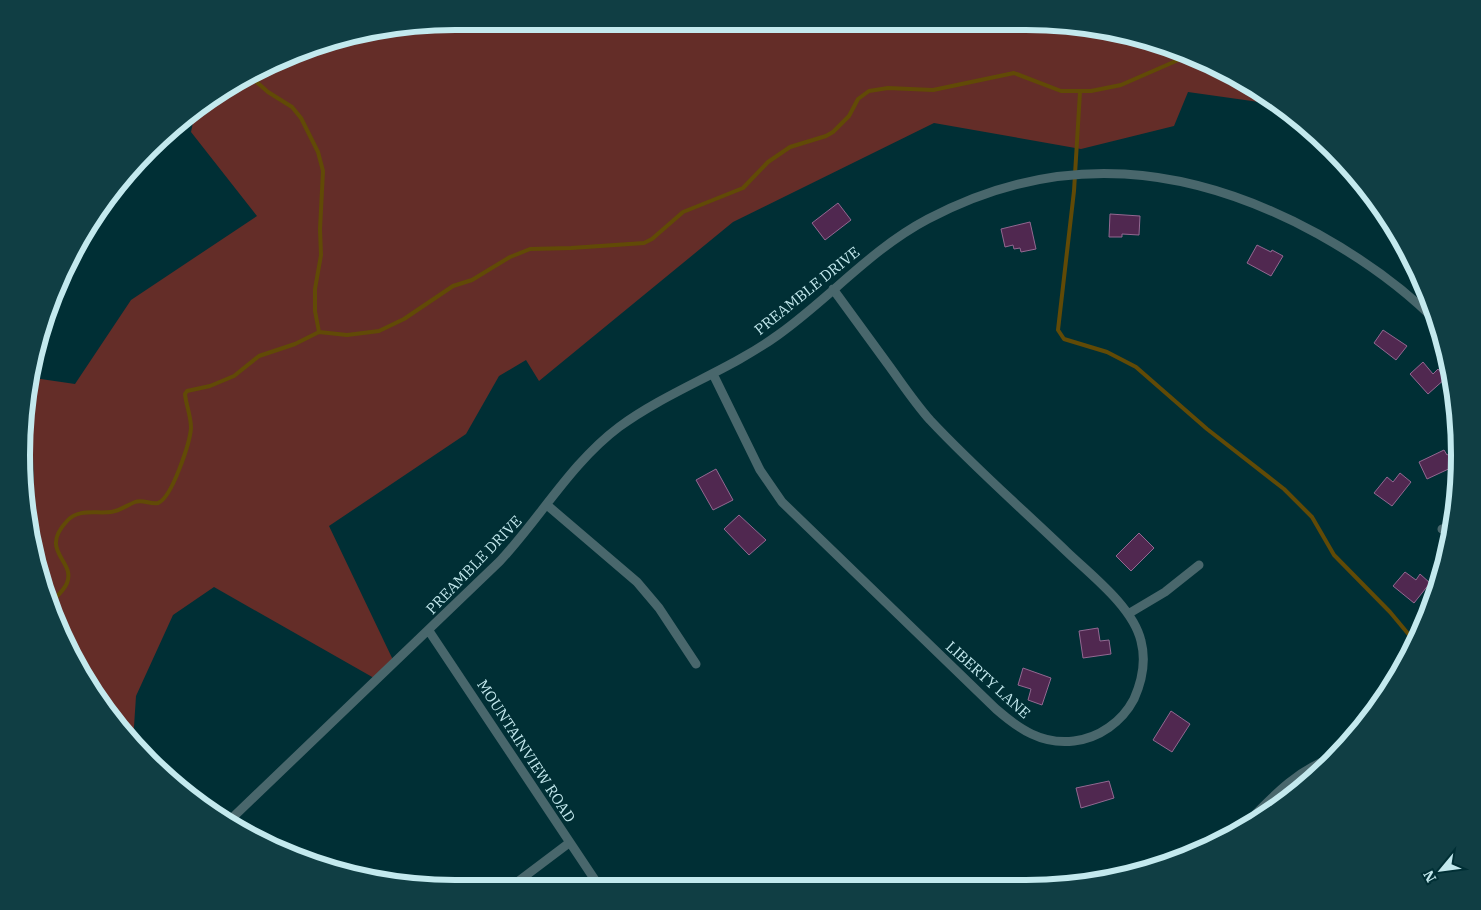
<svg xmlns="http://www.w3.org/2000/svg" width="1481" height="910" viewBox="0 0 1481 910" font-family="'IBM Plex Serif',serif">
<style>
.green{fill:#642d28}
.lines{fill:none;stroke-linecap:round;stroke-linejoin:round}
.stream{stroke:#614a06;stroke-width:4}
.building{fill:#502850;stroke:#926891}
.minor{stroke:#49676c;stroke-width:9}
.labels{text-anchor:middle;stroke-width:4;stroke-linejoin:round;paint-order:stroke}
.street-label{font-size:15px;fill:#c3e9ee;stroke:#002f35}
.rim{fill:none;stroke:#c3e9ee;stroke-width:6}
</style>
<rect width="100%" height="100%" fill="#002f35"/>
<!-- green -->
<path class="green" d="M455,21L1082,25L1192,54L1290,111L1304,124L1259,102L1188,92L1174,126L1081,149L934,123L733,222L539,381L526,360L499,376L466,434L329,526L393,660L374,678L214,587L173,615L136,696L133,742L111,719L44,594L36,544L31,397L34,378L75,384L131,300L257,216L191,132L196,108L316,44Z"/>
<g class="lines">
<!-- stream -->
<path class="stream" d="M252,78L268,92L292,107L301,118L318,152L323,171L320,229L321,255L315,289V311L319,332
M1080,92L1074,191L1058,330L1064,339L1107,352L1136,367L1207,429L1284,489L1312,517L1334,555L1390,612L1410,636
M49,604C55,598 64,591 67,583C76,560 38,552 67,521C79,508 96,514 111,512C120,511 127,505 135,502C143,499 151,505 158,503C172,498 190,442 191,428C191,416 186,405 185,394L187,391L210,386L234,376L259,356L295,344L319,332L347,335L379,331L404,319L453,286L472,280L510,257L530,249L571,248L644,243L652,239L683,212L743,188L768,162L790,147L826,136L833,132L849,116L858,99L869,91L888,88L933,90L1014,73L1061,91H1091L1121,85L1192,54"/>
</g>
<!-- building -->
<path class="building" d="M838,203L851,220L825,240L812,223Z
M1110,214L1140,216L1139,235L1122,234V237H1109Z
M1030,222L1036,249L1021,252L1020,248L1014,249L1013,245L1005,247L1001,229Z
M1257,245L1271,252L1272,250L1283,256L1271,276L1247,263Z
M1383,330L1407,346L1396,360L1374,343Z
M1423,362L1433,374L1438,369L1446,378L1428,394L1410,374Z
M1444,450L1447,455L1449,454L1455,466L1427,479L1419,462Z
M716,469L733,500L713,510L696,480Z
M1400,473L1411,482L1392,506L1374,493L1387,477L1393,482Z
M739,515L766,540L749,555L724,529Z
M1139,533L1154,548L1131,571L1116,556Z
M1405,572L1416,580L1420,574L1430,583L1414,603L1393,586Z
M1098,628L1100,641L1109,640L1111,654L1083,658L1079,631Z
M1023,668L1051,678L1042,705L1028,700L1031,689L1018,685Z
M1171,711L1190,724L1172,752L1153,740Z
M1109,781L1114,798L1081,808L1076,788Z"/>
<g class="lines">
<!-- minor -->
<path class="minor" d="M713,374L760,470L782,502L996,709C1019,729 1042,745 1074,741C1099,738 1122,722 1134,699C1142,681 1146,660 1141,641C1133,607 1091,575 1067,552C1021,508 973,466 930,420C914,402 901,382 887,363C869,338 851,314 833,289
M547,505L637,582L659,608L696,664
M1442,529L1452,527
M1128,614L1165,592L1199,565
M429,631L599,886
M229,821L500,561C541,517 571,463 619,427C668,391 728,371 778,335C830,298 871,249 928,219C1060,149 1190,164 1318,234C1361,258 1404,288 1439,324
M1237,833C1266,804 1294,770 1335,757
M512,886L569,843"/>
</g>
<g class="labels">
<!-- street labels -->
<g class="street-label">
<text transform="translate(807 291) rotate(-39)" y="5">PREAMBLE DRIVE</text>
<text transform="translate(474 565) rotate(-46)" y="5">PREAMBLE DRIVE</text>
<text transform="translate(988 680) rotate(42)" y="5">LIBERTY LANE</text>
<text transform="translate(526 751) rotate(57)" y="5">MOUNTAINVIEW ROAD</text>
</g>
</g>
<!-- crop -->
<path d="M0 0H1481V910H0ZM455 30H1026A425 425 0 0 1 1451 455V455A425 425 0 0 1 1026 880H455A425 425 0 0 1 30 455V455A425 425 0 0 1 455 30Z" fill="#103e44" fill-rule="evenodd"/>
<path class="rim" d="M455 30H1026A425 425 0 0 1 1451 455V455A425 425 0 0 1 1026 880H455A425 425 0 0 1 30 455V455A425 425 0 0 1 455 30Z"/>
<!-- north arrow -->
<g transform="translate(1441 870) rotate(241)" stroke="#002f35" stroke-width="4" paint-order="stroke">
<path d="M0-4L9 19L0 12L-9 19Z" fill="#c3e9ee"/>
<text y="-8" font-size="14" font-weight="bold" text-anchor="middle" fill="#c3e9ee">N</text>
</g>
</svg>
